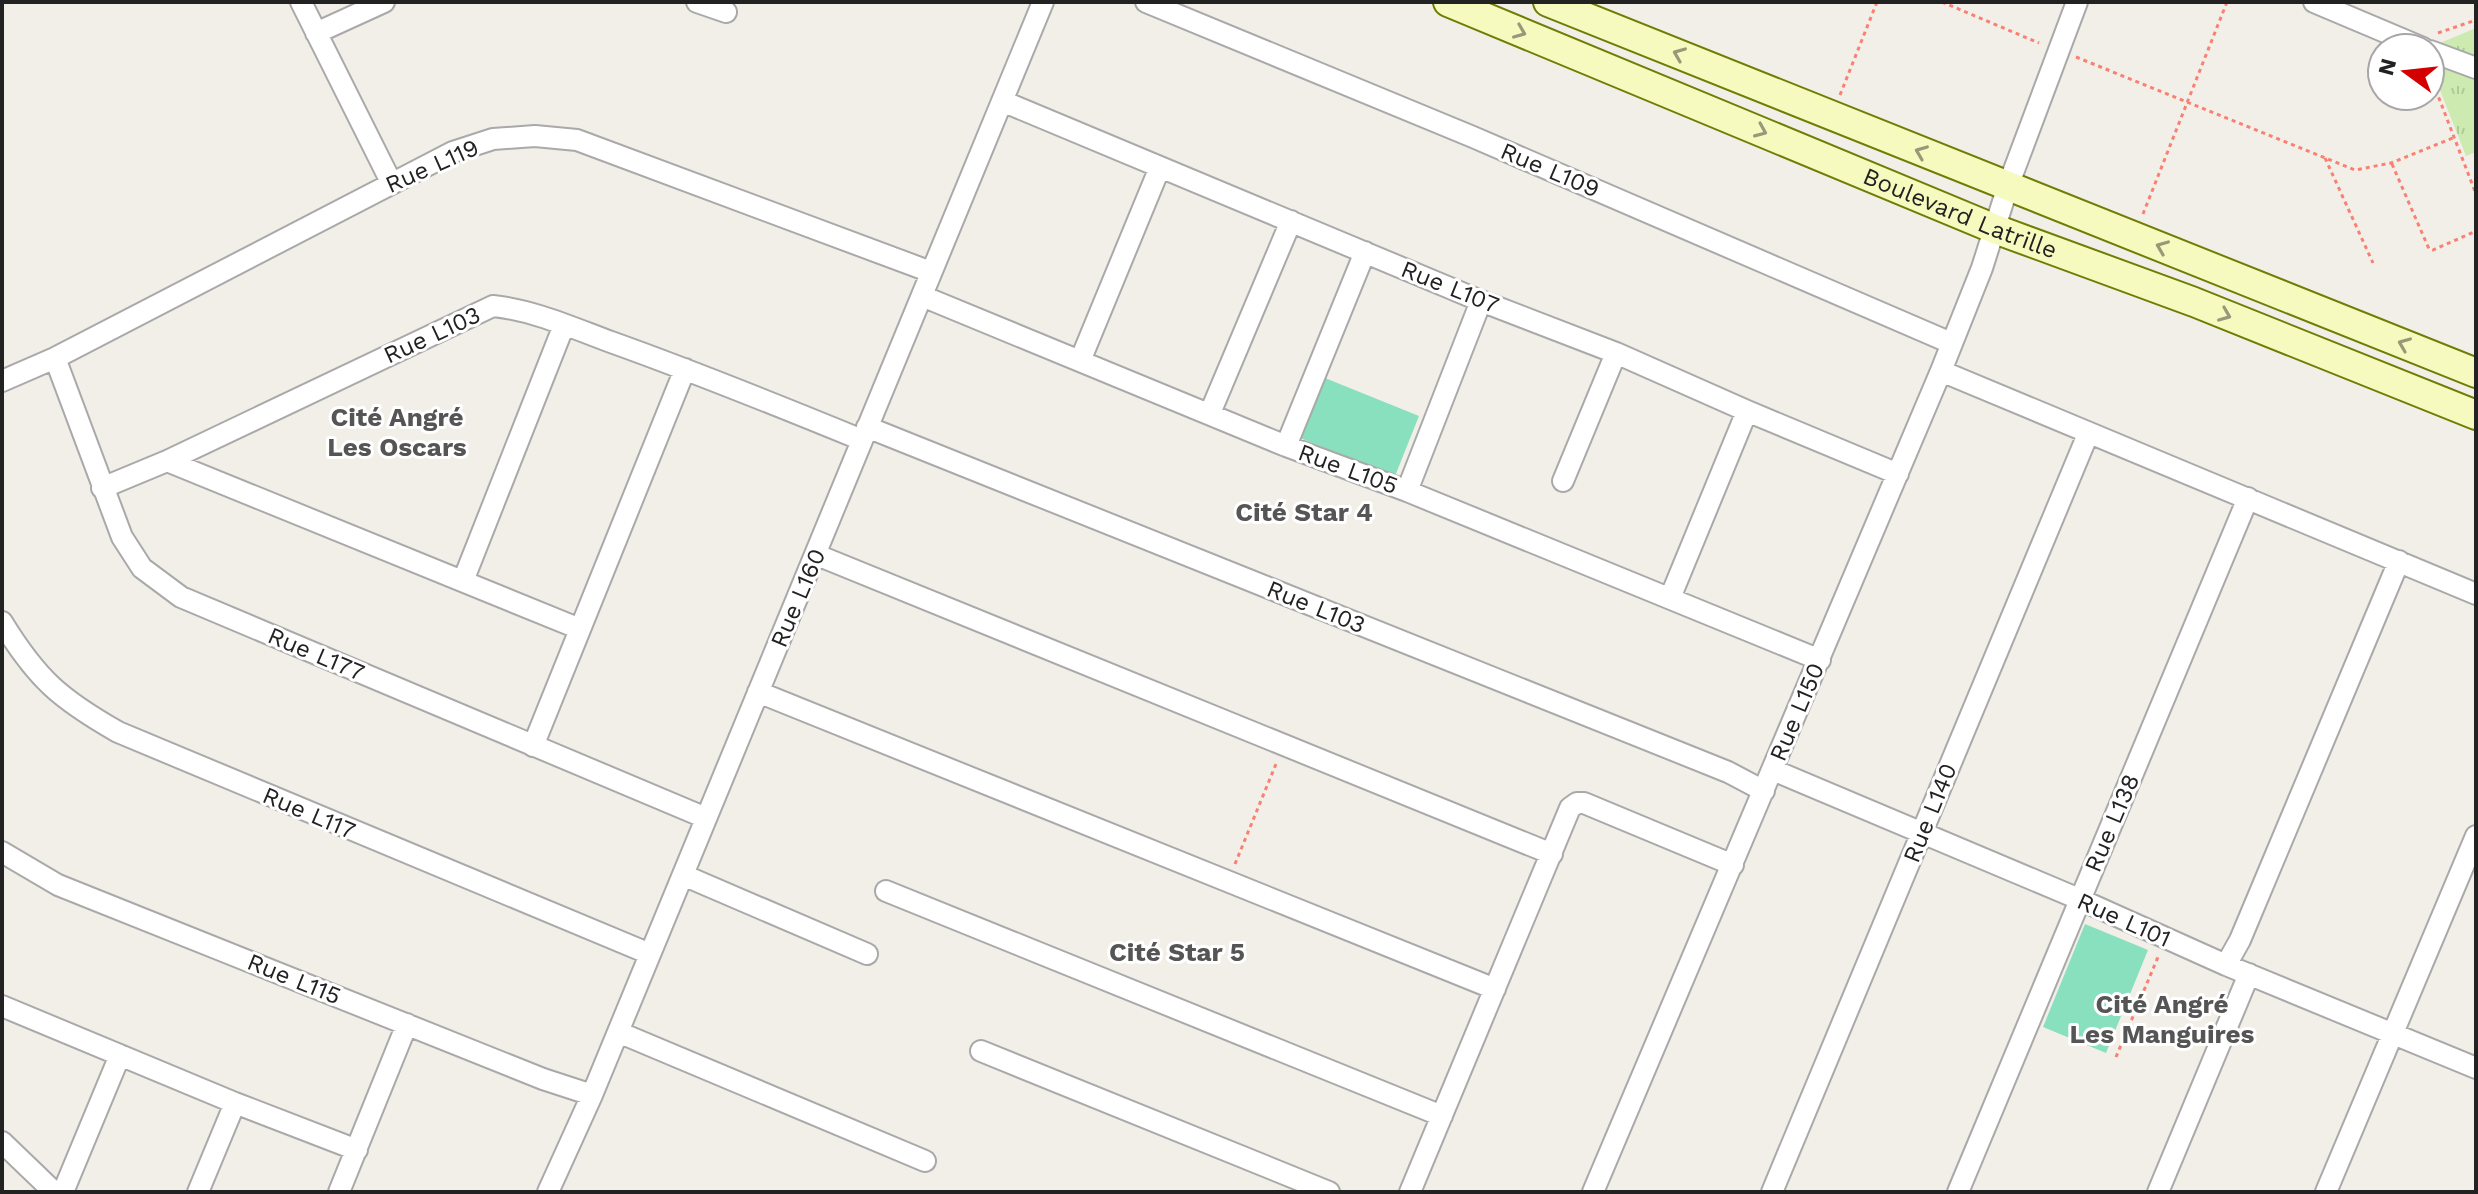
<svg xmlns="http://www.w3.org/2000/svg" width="2478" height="1194" viewBox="0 0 2478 1194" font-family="'Work Sans',sans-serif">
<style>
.grass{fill:url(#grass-tufts)}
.pitch{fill:#88e0be}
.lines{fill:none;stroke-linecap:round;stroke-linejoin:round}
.street-casing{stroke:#a9a9a9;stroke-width:24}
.secondary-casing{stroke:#707d05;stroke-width:32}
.path{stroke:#fa8072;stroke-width:3;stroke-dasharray:4 4;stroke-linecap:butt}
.street{stroke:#fff;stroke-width:20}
.secondary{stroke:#f7fabf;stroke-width:28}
.oneway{stroke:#979978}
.labels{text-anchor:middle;stroke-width:6;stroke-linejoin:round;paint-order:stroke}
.street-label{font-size:24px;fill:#222;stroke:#fff}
.neighbourhood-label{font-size:26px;font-weight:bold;fill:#555;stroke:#fff}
</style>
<defs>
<pattern id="grass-tufts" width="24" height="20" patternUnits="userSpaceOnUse" patternTransform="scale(2)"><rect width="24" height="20" fill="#cdebb0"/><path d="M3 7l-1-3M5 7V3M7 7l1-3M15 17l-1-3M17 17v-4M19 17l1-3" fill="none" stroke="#b0c997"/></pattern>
</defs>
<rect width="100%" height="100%" fill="#f2efe9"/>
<!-- grass -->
<path class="grass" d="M2476,28V152L2466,156L2430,65V48H2428Z"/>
<!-- pitch -->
<path class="pitch" d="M1320,376L1419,416L1395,476L1295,436Z
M2085,924L2148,950L2106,1053L2043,1027Z"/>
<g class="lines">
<!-- street casing -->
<g class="street-casing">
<path id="street" d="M301,2L391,182
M697,2L726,12
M1146,2L1473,137L1951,343
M2314,2L2423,48
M316,33L384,2
M2430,51L2476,68
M1002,101L1481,301L1616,353L1747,411L1898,474
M922,296L1286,446L1407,491L1820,660
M55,358L122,537L142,568L181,597L706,818
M1080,361L1160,167
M1941,371L2476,594
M2,381L55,358L453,152L493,139L535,136L577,140L931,272
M1210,413L1291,221
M867,427L1728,772L1764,791
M1286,446L1365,252
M167,461L580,629
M1563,481L1616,353
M102,488L167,461L493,306C533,310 573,328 611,342C695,372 779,406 862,440
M1407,491L1481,301
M817,555L1552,854
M463,581L564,325
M1670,598L1747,411
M2,622C37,679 60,699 118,732L650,954
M758,692L1495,989
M533,746L685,369
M1773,770L2079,899L2226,965L2476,1068
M2,852L58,885L543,1079L592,1095
M683,875L867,954
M886,891L1442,1116
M2226,965L2240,940L2399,561
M2,1006L235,1103L357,1150
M618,1032L925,1161
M981,1051L1329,1192
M2,1142L54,1192
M63,1192L120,1055
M198,1192L235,1103
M339,1192L407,1024
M548,1192L592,1095L1043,2
M1410,1192L1570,808L1577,803H1584L1733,865
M1593,1192L1941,371L1982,268L2008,186L2077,2
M1772,1192L2088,434
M1958,1192L2248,498
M2158,1192L2249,974
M2326,1192L2476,836"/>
</g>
<!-- secondary casing -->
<g class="secondary-casing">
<g id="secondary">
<path id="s1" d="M1448,2L1995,229L2194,302L2476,415"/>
<path d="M1548,2L2476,373"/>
</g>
</g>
<!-- path -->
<path class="path" d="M1942,2L2039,43
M2438,33L2476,20
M2076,57L2355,170L2391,163L2453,138
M2430,75L2476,194
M1840,95L1877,2
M2325,158L2373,263
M2392,164L2429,249L2433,250L2476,231
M2143,214L2227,2
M1235,864L1276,764
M2116,1057L2158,957"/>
<!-- street -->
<use href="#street" class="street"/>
<!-- secondary -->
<use href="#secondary" class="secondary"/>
</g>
<!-- one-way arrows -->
<defs><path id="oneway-chevron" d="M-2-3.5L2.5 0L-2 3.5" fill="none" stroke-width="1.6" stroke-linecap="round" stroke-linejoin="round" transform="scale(2)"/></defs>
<g class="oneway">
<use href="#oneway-chevron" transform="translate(1520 32) rotate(22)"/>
<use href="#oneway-chevron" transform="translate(1679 54) rotate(-158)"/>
<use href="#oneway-chevron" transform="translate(1761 131) rotate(23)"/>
<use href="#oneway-chevron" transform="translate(1921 152) rotate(-158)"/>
<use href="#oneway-chevron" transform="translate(2162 247) rotate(-158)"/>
<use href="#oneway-chevron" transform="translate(2225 315) rotate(22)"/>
<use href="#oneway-chevron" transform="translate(2404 344) rotate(-158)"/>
</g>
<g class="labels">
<!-- street labels -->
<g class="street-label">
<text transform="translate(432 166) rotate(-24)" y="8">Rue L119</text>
<text transform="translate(1550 170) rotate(23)" y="8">Rue L109</text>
<text dy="8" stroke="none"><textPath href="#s1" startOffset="554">Boulevard Latrille</textPath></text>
<text transform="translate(1450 287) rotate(22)" y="8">Rue L107</text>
<text transform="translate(432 335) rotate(-25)" y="8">Rue L103</text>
<text transform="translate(1348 469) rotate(20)" y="8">Rue L105</text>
<text transform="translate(798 598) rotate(-67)" y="8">Rue L160</text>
<text transform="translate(1316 607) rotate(22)" y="8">Rue L103</text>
<text transform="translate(316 654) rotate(23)" y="8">Rue L177</text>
<text transform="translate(1797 712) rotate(-67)" y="8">Rue L150</text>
<text transform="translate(309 813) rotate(23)" y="8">Rue L117</text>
<text transform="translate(1930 813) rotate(-68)" y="8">Rue L140</text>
<text transform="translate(2112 823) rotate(-67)" y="8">Rue L138</text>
<text transform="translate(2124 920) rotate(24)" y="8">Rue L101</text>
<text transform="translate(294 979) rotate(22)" y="8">Rue L115</text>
</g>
<!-- neighbourhood labels -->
<g class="neighbourhood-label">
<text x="397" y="426">Cité Angré<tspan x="397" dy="30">Les Oscars</tspan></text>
<text x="1304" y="521">Cité Star 4</text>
<text x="1177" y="961">Cité Star 5</text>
<text x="2162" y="1013">Cité Angré<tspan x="2162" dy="30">Les Manguires</tspan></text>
</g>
</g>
<!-- border -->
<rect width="2478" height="1194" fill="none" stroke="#222222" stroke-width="8"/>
<!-- north arrow -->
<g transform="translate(2406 72) rotate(285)"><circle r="38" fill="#ffffff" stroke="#a7a7a7" stroke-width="2"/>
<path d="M0-6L14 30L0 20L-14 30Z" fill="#d40000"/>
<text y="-12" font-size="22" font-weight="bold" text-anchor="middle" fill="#222222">N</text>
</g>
</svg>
